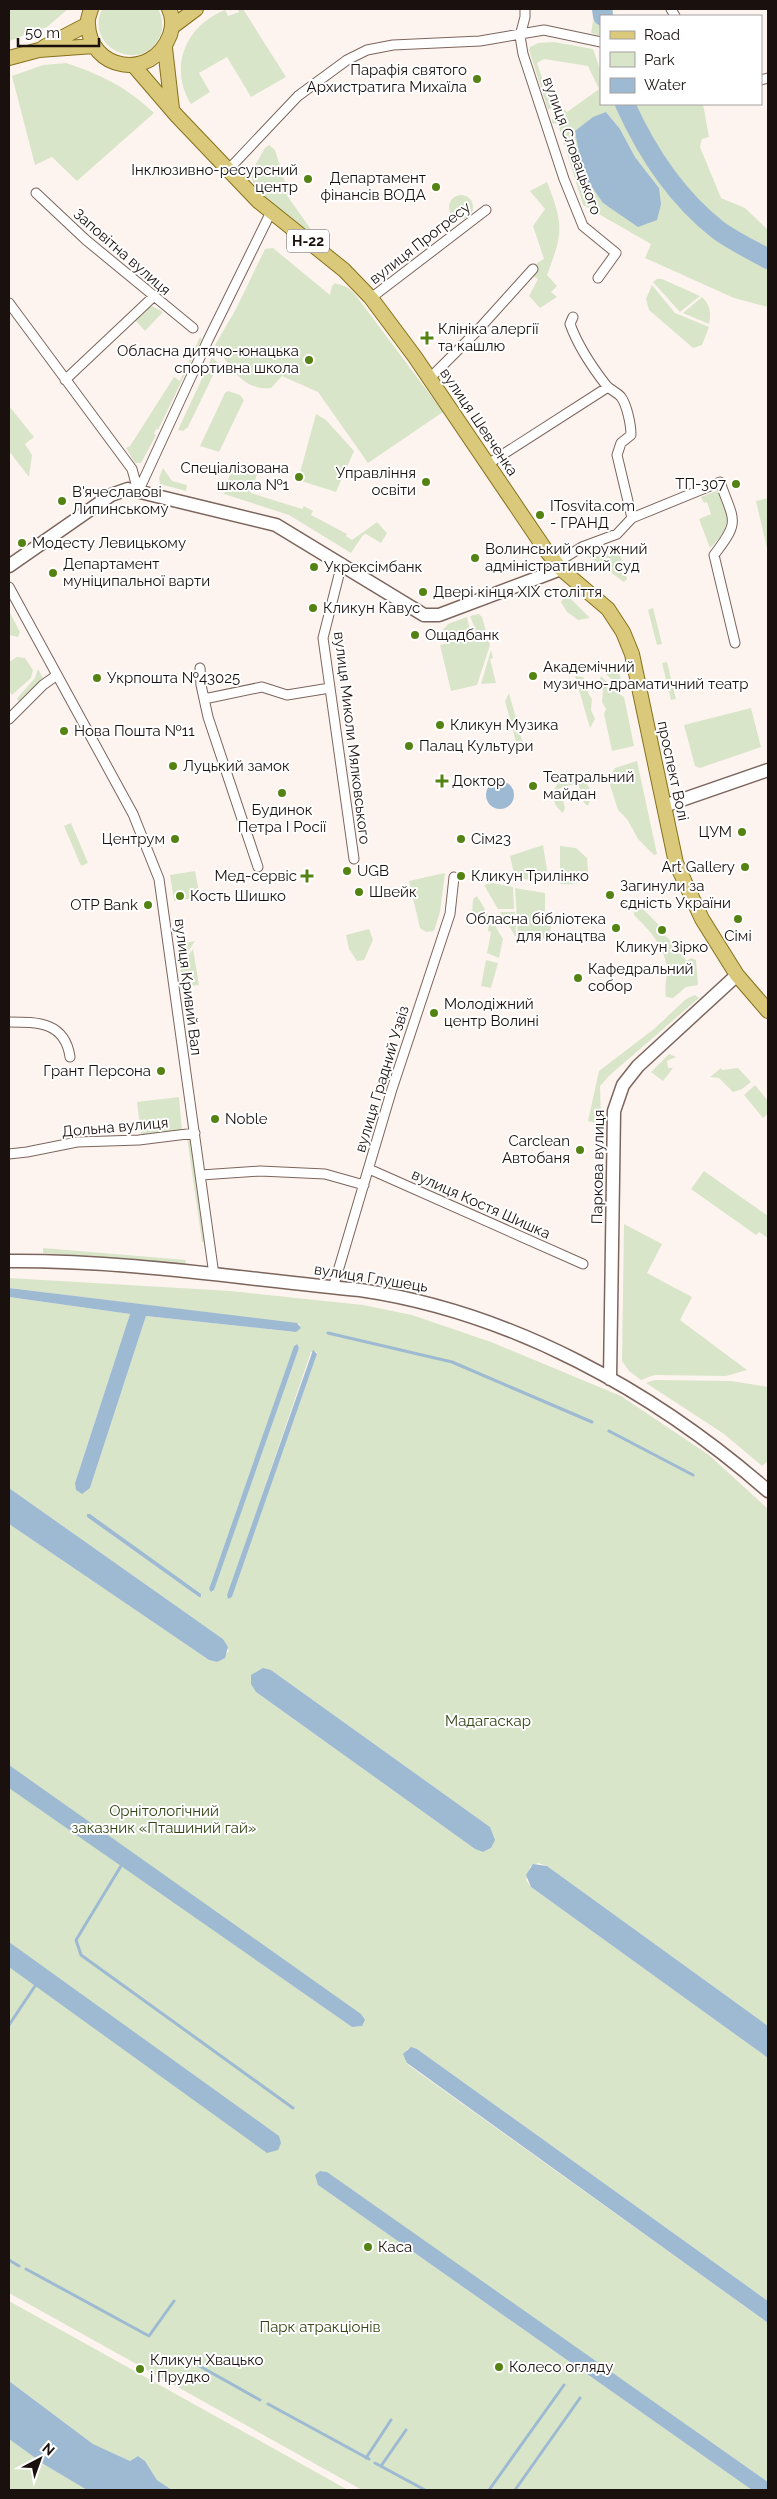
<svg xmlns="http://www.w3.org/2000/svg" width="777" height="2499" viewBox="0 0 777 2499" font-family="Raleway,sans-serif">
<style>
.green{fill:#d8e5c9;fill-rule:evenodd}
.water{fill:#9ebad2}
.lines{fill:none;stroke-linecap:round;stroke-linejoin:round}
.stream{stroke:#9ebad2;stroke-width:3}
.river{stroke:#9ebad2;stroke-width:20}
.street-casing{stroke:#7c655c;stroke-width:11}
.secondary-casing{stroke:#7c655c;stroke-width:15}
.primary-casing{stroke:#87711b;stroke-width:16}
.street{stroke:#fff;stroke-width:9}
.secondary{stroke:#fff;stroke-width:12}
.primary{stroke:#dac97a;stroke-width:14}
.poi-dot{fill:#548313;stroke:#fff;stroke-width:2}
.labels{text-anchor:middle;stroke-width:4;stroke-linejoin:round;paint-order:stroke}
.shield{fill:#fff;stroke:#5f5856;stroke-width:1}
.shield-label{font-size:14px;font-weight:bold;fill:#1a110e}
.poi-label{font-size:15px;fill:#1a110e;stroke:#fff;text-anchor:start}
.street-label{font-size:15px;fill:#1a110e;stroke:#fff}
.park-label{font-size:15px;fill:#334515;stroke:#fff}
</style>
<rect width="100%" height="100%" fill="#fef4ef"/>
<!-- green -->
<path class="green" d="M9,9H68L47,27L9,41Z
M102,9H158C163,18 164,29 159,38C140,75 84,46 102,9Z
M238,9H243L286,77L251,97L227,57L199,73L210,92L191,104C168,67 186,25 225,10L228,16L239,12Z
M595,9H613V16H601V36L591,33Z
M554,42L593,49L601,72V104H703L709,137L702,139L700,147L721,198L745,208L768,230V307L734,298L645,258L651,244L583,205L558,124L552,123C551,116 558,113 564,109L567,112L599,89L588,66L544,59L537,63L552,107L548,110L529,50L530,47L538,43ZM606,112L620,129L635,157L659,188L619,213L603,203Z
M66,63C100,74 128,88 154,113L77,181L52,157L35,165L12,76L43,65Z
M269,145L275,150L289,195L286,194L314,234L309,235L256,189L250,174L265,148Z
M547,182C564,225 563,233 547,275L557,286L551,292L557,297L540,308L529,296L538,279L533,276L537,263L544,259L533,226L545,209L530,191Z
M449 207a12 12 0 1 1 24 0a12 12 0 1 1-24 0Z
M273,248L330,295L332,286L335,283L347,287L354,293L443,412L368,463L318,392L282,376L271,388C242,391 230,366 215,345L236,309L265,249Z
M657,279H662L700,296L680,312L653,282Z
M652,285L675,313L709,327L702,345L693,348L649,310L646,299Z
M702,297C711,306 711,313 709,324L683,313Z
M152,306L163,312L145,331L134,319Z
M200,337L202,339L158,430L156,429L154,434L156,435L141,463H135L126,448L130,446L174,377L180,381Z
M212,357L218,363L216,369L188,427L183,431L178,430Z
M228,391L240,395L244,400L219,452L200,446L225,393Z
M9,406L34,437L25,444L32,455L29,477L9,451Z
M316,414L326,420L354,451L336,492L298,480Z
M233,464L258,471L251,493L302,509L304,506L313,511L311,515L347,534L346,536L352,540L377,522L387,533L381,543L366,534L363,535L351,553L289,515L224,494Z
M163,468L172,481L187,485L186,491L160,484L159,478Z
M719,490C730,519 732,526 710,548L699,519L711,514L707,502L704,503L701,497Z
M768,498V548H767L756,501Z
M611,545L618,547L627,579L624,582L588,556L595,550Z
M566,594L590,618L578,620L567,612L561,602Z
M653,608L662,644L657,645L648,610Z
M9,611L20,632L18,637L9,635Z
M479,614L482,617L490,645L477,685L451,691L440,645L455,641L452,632L447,634L448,638L442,641V631L448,624L467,617L470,630L475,629L470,616Z
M491,650L493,658L490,659L496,683L481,684Z
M17,657L25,658L33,670L31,678L12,695L9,691V662Z
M617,662L623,691L603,671Z
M667,662L676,699L671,700L662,663Z
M38,669L43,678L19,701L17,699L18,697L35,678Z
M575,676L583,677L589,685L588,693L592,699L591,710L595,719L590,728Z
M601,676L616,692L624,697L634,746L612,751L604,714L606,709L602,702L603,690L598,685Z
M509,693L525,751L519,753L505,701Z
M751,708L761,747L700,768L695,766L684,725Z
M637,761L657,854L654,855L638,839L627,819L618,810L610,785V776L615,768Z
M573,776C588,779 595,792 588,806L584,803L578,783L560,788L565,808L563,813C551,804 550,791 560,781Z
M71,823L88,863L81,866L64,826Z
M543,845L549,882L515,878L510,856Z
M560,846L576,848L587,858L588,871C582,884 573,885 560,884Z
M195,871L200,897L174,901L170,875Z
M445,873L440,912L434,931L426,932L420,928L409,881Z
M493,883L513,887L514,909H498L484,885Z
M515,888L545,893V919L551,920L550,939L518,936Z
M477,896L503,939L499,958L487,953L491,932L488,931L490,918L472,914L473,899Z
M639,905L661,927L660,934L667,937L687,961L691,958L696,960L698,985L686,987L673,998L666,997C664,988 667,978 667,969C665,946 649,930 634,915V910Z
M500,912H515L516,936H515Z
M369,929L373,940L364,960L357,961L349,949L346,935Z
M195,941L180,964L179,944Z
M193,949L199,985L183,987L180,968Z
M486,960L498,963L491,988L481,986Z
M695,995L699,998L610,1075L600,1086L601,1124L588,1121L599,1071L654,1029L686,999Z
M669,1054L676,1057L667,1061L668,1068H673L663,1081L651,1072Z
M721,1068L722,1070L738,1068L751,1082L742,1089L733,1092L719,1078L710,1077Z
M755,1085L768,1101V1113L763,1118L744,1095Z
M179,1097L182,1131L141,1135L137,1102Z
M190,1136L205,1242H202L187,1137Z
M704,1171L768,1216V1238L759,1232L756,1235L691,1189Z
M624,1224L662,1244L647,1273L692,1297L680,1320L747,1370L726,1376L654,1375L641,1380L629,1371L622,1361Z
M43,1248L186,1260L185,1265L43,1253Z
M9,1278L231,1291L363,1305L412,1315L491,1342L621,1396L709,1455L768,1509V2026L547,1866L538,1863L530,1867L526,1880L531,1887L768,2058V2301L417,2049H407V2064L768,2323V2482L323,2171L318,2185L752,2490H362L9,2293V1524L209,1660L217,1662L229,1651L223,1639L9,1488V1297L130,1314L75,1483L90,1488L146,1316L296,1332L300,1324L9,1288ZM295,1344L299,1348L213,1592L209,1589ZM311,1352H317V1354L232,1597H227ZM87,1514H90L202,1596L199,1597L87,1517ZM271,1670L490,1827L491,1848L483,1852L475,1849L256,1692ZM256,1960L362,2026L352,2027Z
M655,1380L731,1381L768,1387V1461L762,1466L724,1434L646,1383Z
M9,2301L348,2490H172L157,2480L145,2461L138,2456L130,2461L93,2444L9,2381Z
M9,2439L45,2465L87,2490H9Z"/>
<!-- water -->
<path class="water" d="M606,112L620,129L635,157L659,188L661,204L657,220L638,227L603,203L583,174L575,131L593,117Z
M486 795a14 14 0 1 1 28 0a14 14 0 1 1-28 0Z
M9,1288L297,1323L301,1328L296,1332L146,1316L90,1488L82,1494L76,1490L75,1483L130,1314L9,1297Z
M297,1344L299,1348L214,1590L211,1592L209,1589L294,1346Z
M313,1350L317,1354L232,1597L228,1599L227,1595Z
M9,1488L223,1639L228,1647L225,1658L217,1662L209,1660L9,1524Z
M87,1514H90L201,1594V1597H199L87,1517Z
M263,1668L271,1670L490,1827L495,1840L491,1848L483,1852L475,1849L256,1692L251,1684V1675Z
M9,1765L361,2014L365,2020L362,2026L352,2027L9,1788Z
M533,1864L547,1866L768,2026V2058L531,1887L526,1875Z
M9,1942L279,2136L281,2143L278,2150L267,2153L9,1967Z
M411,2047L417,2049L768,2301V2323L407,2063L403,2054Z
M320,2171L327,2172L768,2482V2490H752L318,2185L315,2175Z
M9,2381L93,2444L130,2461L138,2456L145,2461L157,2480L172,2490H87L45,2465L9,2439Z"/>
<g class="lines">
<!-- stream -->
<path class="stream" d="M328,1333L452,1362L592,1422
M609,1431L693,1475
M121,1866L76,1940L81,1955L293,2108
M9,2025L35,1986
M9,2260L19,2266
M26,2269L149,2336L174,2301
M187,2359L260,2400
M268,2404L369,2459
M366,2458L391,2420
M375,2463L425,2490
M381,2466L406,2430
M489,2490L564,2385
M515,2490L580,2398"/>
<!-- river -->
<path class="river" d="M602,9L603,16
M625,104C647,153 676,197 718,230C733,241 752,250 768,259"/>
<!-- street casing -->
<g class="street-casing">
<path id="street" d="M525,9V17L520,36L523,54L564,179L583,226L616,253L598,278
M671,9L675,16
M761,80L768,78
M228,170L298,96L347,60L367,50L393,45L480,41L544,30L601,42
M36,193L86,240L193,328
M371,298L486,210
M9,303L132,469L138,491
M430,378L478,330L533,269
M65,380L153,297
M488,464L608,387
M138,492L208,340L271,212
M632,518L720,482C734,522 741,520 714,555L735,643
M342,563L323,638L354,859
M556,563L582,547L617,534L632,518L617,455L621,443L631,435C631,425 627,405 621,397C617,392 610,390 606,385C592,367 578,346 570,324L573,317
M9,587L133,814L159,879L214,1275
M200,668L201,685L208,717L258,867
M204,699L262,687L287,695L330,688
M9,719L43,685L57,675
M9,1022C38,1022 65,1022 70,1057
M9,1154L27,1152L77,1142L139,1140L195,1133
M369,1169L583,1264
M201,1175L260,1171L325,1174L364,1185
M333,1288L392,1089L450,914L454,877"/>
</g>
<!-- secondary casing -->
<g class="secondary-casing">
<path id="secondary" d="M9,566L111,495L128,489L276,525L424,615H439L561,569
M664,806L768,770
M9,1261C126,1260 243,1279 360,1290C511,1312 654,1391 768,1491
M610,1379L614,1111L623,1085L638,1066L737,975"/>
</g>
<!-- primary casing -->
<g class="primary-casing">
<path id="primary" d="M91,9C90,13 87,19 88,24C89,70 152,82 170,35C173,26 173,17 169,9
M172,27L196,9
M44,47L88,24
M165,48L172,109
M9,58L39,50L94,46
M134,66L177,116L258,201L344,270L371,298L415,357L545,549L561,569L608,609L623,632L632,654L676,863L702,919L737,975L768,1011"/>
</g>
<!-- street -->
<use href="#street" class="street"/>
<!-- secondary -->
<use href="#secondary" class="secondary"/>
<!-- primary -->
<use href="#primary" class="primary"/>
</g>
<!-- markers -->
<g class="poi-dot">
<circle cx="477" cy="79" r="5"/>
<circle cx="308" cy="179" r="5"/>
<circle cx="436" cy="187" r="5"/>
<path d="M424.5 330.5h5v5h5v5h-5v5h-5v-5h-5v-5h5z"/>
<circle cx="309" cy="360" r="5"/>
<circle cx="299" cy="477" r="5"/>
<circle cx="426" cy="482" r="5"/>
<circle cx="736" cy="484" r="5"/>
<circle cx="62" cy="501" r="5"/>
<circle cx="540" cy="515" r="5"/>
<circle cx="22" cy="543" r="5"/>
<circle cx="475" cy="558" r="5"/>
<circle cx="314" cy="567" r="5"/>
<circle cx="53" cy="573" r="5"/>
<circle cx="423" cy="592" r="5"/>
<circle cx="313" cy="608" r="5"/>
<circle cx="415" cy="635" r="5"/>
<circle cx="533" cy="676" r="5"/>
<circle cx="97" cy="678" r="5"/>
<circle cx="440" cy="725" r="5"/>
<circle cx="64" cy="731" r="5"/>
<circle cx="409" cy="746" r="5"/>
<circle cx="173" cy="766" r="5"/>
<path d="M439.5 773.5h5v5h5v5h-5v5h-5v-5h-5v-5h5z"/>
<circle cx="533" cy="786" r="5"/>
<circle cx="282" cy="793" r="5"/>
<circle cx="742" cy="832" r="5"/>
<circle cx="175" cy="839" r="5"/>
<circle cx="461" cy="839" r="5"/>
<circle cx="745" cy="867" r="5"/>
<circle cx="347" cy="871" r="5"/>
<path d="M304.5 868.5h5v5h5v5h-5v5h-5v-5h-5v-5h5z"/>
<circle cx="461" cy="876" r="5"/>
<circle cx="359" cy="892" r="5"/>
<circle cx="610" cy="895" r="5"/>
<circle cx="180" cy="896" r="5"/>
<circle cx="148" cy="905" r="5"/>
<circle cx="738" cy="919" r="5"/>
<circle cx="616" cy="928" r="5"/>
<circle cx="662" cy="930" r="5"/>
<circle cx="578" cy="978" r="5"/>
<circle cx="434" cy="1013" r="5"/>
<circle cx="161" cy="1071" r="5"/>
<circle cx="215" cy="1119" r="5"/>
<circle cx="580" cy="1150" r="5"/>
<circle cx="368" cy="2247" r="5"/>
<circle cx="499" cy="2367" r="5"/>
<circle cx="140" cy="2369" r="5"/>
</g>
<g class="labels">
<!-- shield labels -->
<rect class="shield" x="287" y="229.5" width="42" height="23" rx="4"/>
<g class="shield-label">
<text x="308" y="246">Н-22</text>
</g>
<!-- poi labels -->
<g class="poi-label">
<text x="467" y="75" text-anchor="end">Парафія святого<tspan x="467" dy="17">Архистратига Михаїла</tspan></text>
<text x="298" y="175" text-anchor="end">Інклюзивно-ресурсний<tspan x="298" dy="17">центр</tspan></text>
<text x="426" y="183" text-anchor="end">Департамент<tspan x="426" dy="17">фінансів ВОДА</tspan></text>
<text x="438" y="334">Клініка алергії<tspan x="438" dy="17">та кашлю</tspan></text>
<text x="299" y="356" text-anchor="end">Обласна дитячо-юнацька<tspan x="299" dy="17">спортивна школа</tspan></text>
<text x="289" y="473" text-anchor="end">Спеціалізована<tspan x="289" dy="17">школа №1</tspan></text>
<text x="416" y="478" text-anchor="end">Управління<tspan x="416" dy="17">освіти</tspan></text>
<text x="726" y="489" text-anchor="end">ТП-307</text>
<text x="72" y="497">В'ячеславові<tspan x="72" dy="17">Липинському</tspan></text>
<text x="550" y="511">ITosvita.com<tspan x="550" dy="17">- ГРАНД</tspan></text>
<text x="32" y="548">Модесту Левицькому</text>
<text x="485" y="554">Волинський окружний<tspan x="485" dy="17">адміністративний суд</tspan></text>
<text x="63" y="569">Департамент<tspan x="63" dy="17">муніципальної варти</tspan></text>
<text x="324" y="572">Укрексімбанк</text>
<text x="433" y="597">Двері кінця ХІХ століття</text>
<text x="323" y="613">Кликун Кавус</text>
<text x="425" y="640">Ощадбанк</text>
<text x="543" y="672">Академічний<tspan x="543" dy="17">музично-драматичний театр</tspan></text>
<text x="107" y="683">Укрпошта №43025</text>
<text x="450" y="730">Кликун Музика</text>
<text x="74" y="736">Нова Пошта №11</text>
<text x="419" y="751">Палац Культури</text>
<text x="183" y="771">Луцький замок</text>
<text x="543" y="782">Театральний<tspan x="543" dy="17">майдан</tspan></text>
<text x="452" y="786">Доктор</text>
<text x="282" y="815" text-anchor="middle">Будинок<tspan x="282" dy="17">Петра І Росії</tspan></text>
<text x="732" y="837" text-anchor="end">ЦУМ</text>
<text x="165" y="844" text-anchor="end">Центрум</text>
<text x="471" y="844">Сім23</text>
<text x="735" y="872" text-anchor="end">Art Gallery</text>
<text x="357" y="876">UGB</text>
<text x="297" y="881" text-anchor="end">Мед-сервіс</text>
<text x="471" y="881">Кликун Трилінко</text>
<text x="620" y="891">Загинули за<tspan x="620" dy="17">єдність України</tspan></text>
<text x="369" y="897">Швейк</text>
<text x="190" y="901">Кость Шишко</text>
<text x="138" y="910" text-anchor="end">OTP Bank</text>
<text x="606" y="924" text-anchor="end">Обласна бібліотека<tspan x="606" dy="17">для юнацтва</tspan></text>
<text x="738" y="941" text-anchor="middle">Сімі</text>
<text x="662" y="952" text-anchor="middle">Кликун Зірко</text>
<text x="588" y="974">Кафедральний<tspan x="588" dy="17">собор</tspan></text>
<text x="444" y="1009">Молодіжний<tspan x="444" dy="17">центр Волині</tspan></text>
<text x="151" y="1076" text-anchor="end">Грант Персона</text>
<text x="225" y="1124">Noble</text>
<text x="570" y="1146" text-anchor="end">Carclean<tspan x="570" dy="17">Автобаня</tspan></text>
<text x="378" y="2252">Каса</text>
<text x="150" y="2365">Кликун Хвацько<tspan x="150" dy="17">і Прудко</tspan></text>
<text x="509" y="2372">Колесо огляду</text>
</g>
<!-- street labels -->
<g class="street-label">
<text transform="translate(572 146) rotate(70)" y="5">вулиця Словацького</text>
<text transform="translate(420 243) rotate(-38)" y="5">вулиця Прогресу</text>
<text transform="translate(122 252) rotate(41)" y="5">Заповітна вулиця</text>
<text transform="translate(479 422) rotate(56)" y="5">вулиця Шевченка</text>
<text transform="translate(352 738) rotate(83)" y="5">вулиця Миколи Мялковського</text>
<text transform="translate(673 771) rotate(78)" y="5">проспект Волі</text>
<text transform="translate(188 987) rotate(83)" y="5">вулиця Кривий Вал</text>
<text transform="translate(382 1079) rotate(-73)" y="5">вулиця Градний Узвіз</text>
<text transform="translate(115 1127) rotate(-5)" y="5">Дольна вулиця</text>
<text transform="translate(598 1167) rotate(-89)" y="5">Паркова вулиця</text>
<text transform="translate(481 1204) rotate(24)" y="5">вулиця Костя Шишка</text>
<text transform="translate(371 1278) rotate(9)" y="5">вулиця Глушець</text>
</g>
<!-- park labels -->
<g class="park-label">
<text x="488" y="1726">Мадагаскар</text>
<text x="164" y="1816">Орнітологічний<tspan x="164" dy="17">заказник «Пташиний гай»</tspan></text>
<text x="320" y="2332">Парк атракціонів</text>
</g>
</g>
<!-- border -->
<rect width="777" height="2499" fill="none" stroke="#1a110e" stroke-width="20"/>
<!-- legend -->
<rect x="600" y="15" width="162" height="90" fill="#ffffff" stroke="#a3a09f"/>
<rect x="610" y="31" width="25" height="8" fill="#dac97a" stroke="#a3a09f"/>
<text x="644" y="40" font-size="15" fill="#1a110e">Road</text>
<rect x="610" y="52" width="25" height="15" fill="#d8e5c9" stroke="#a3a09f"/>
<text x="644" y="65" font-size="15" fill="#1a110e">Park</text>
<rect x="610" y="78" width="25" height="15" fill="#9ebad2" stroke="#a3a09f"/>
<text x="644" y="90" font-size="15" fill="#1a110e">Water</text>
<!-- north arrow -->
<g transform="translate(40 2459) rotate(41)" stroke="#ffffff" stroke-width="4" paint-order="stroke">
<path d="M0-4L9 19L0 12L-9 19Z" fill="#1a110e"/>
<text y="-8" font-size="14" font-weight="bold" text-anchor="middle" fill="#1a110e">N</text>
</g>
<!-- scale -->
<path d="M18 38v8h81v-8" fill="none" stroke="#1a110e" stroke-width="2.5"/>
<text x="25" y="38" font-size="15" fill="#1a110e" stroke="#ffffff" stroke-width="4" paint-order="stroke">50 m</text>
</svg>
